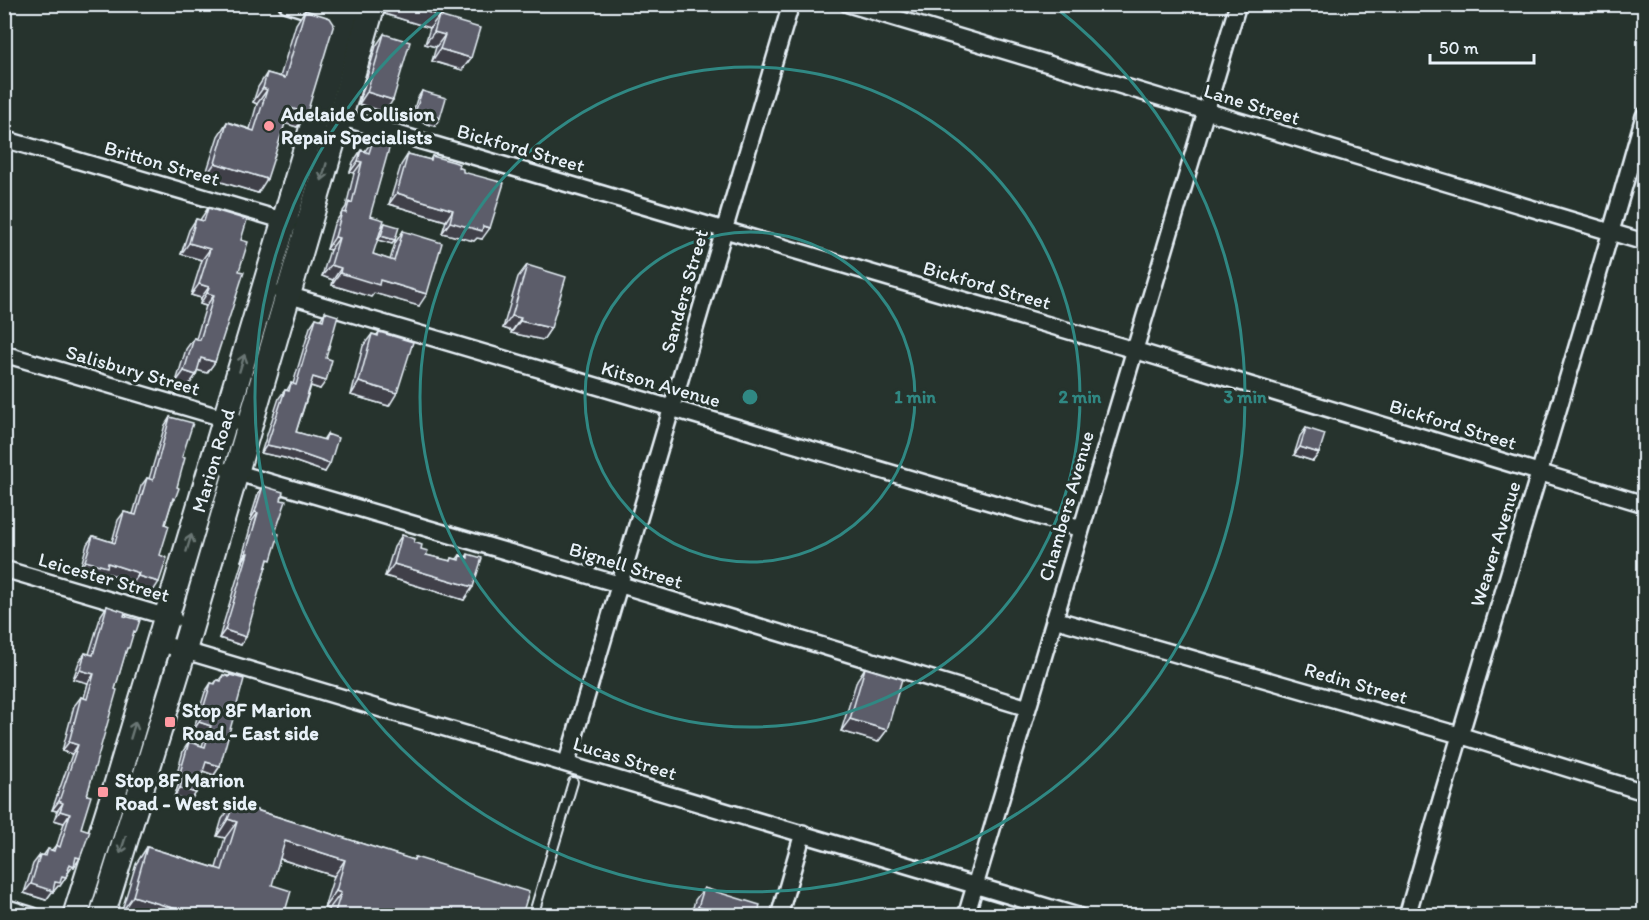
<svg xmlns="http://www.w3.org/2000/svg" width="1649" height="920" viewBox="0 0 1649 920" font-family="Itim,sans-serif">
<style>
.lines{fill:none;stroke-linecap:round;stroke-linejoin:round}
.lane-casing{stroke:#e8f1f8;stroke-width:12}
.street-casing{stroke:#e8f1f8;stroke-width:20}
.primary-casing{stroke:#e8f1f8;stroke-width:28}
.lane{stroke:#26332d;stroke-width:8}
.street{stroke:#26332d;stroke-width:15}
.primary{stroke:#26332d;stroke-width:24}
.wall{fill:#4e505b;stroke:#e8f1f8;stroke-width:1.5}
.shaded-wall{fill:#40414a;stroke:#e8f1f8;stroke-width:1.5}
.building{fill:#5b5d6a;stroke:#e8f1f8;stroke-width:1.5}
.oneway{stroke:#6a7674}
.ring{fill:none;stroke:#308883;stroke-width:3}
.poi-dot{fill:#ff9aa2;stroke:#26332d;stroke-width:2}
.labels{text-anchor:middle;stroke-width:6;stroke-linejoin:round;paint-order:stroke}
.street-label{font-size:20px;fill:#e8f1f8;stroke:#26332d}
.poi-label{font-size:20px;font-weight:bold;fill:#e8f1f8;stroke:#26332d;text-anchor:start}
.centre{fill:#308883;stroke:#26332d;stroke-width:3}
.ring-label{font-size:18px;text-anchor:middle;font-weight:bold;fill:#308883;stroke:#26332d;stroke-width:6;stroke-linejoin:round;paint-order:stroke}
</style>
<rect width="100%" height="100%" fill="#26332d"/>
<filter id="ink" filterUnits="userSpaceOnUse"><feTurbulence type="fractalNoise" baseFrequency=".0167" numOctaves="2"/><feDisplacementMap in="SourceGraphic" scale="12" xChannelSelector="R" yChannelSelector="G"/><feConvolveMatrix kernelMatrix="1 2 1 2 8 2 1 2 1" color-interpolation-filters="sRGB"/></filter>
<g filter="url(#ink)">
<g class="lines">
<!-- lane casing -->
<g class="lane-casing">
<path id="lane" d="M533,916L573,782"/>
</g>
<!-- street casing -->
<g class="street-casing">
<path id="street" d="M287,4L352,24
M848,4L1644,242
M333,115L1134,350L1644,504
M4,139L292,223
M281,293L1081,529
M4,354L250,426
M228,470L618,584L1028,708
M4,569L174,619
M1054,619L1459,735L1644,792
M159,643L1078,916
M567,762L791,4
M4,907L33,916
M779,916L803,833
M966,916L1238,4
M1407,916C1484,648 1569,384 1644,116"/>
</g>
<!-- primary casing -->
<g class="primary-casing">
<g id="primary">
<path id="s1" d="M75,916L116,786L349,4"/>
<path d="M102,916L184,650L373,4"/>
</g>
</g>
<!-- lane -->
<use href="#lane" class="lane"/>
<!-- street -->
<use href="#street" class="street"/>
<!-- primary -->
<use href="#primary" class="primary"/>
</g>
<!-- wall -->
<path class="wall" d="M388,4H445L442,16L471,58L462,70L432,61L436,47L425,44L430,28L385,14Z
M305,10L307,113L297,127L285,123L258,193L205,177L218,136L227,122L250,129L257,104L253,102L258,87L267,73L280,77L296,24Z
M384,34L385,112L359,104L376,46Z
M422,91L435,126L411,119L417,99Z
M373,140L370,216L373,254L390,260L395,243L403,231L419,306L374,293L371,297L332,285L333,280L322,276L330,250L327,249L334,224L346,207L354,173L350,172L353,162L361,150L365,151Z
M408,154L430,160L432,156L458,167L463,172L482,239L477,238L474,241L442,233L446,221L389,204L401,165Z
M208,208L241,240L239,271L215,362L207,373L197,370L196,375L188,386L176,382L186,349L194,338L196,339L206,306L200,304L201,298L191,295L202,260L181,254L189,230L196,219L200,220Z
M385,223L395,240L392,244L378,240L382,227Z
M527,265L551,328L543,340L511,333L512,331L503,328L518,277Z
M325,312L326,358L320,389L311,386L296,432L323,440L327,434L325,472L285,458L261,453L279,398L285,390H287L291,383L293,384L310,327L316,318L320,320Z
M379,332L389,406L351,395L363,346L372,334L377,335Z
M170,417L182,457L175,499L171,505L165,524L153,591L132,584L133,581L103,572L101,575L80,569L87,544L93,536L112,542L118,520L124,512L133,514L141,486L147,478L149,479L165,425Z
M1306,428L1319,453L1313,461L1294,455L1300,436Z
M263,486L281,500L275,533L266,567L241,645L219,638L242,562L241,561L252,521L250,520L258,494Z
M402,535L414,542L426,555L449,561L452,558L457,559L460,555L466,557L468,554L464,600L385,576L394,547Z
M107,606L124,616L131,639L125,653L115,689L87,795L74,867H72L60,886H58L53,892H52L46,900L24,893L33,864L40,855L43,856L48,849L52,850L56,845H57L64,823L54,820L57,811L52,810L72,754L62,751L74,706L81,697L84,698L88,683L73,679L79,662L85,653L89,654L101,615Z
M865,668L887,730L878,742L841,731L857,680Z
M223,675L229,676L230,675L220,766L214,775L203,771L190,801L174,797L179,783L175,781L183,751L189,742L202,746L206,734L193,731L205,692L211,683L214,684L217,680H219Z
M234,803L413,860L415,857L522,915H327L329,909L324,908L334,876L280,859L121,913L136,864L147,847L216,868L225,838L217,836L222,819Z
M704,888L757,915H691L695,900Z"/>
<!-- shaded-wall -->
<path class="shaded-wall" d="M392,4H403L439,16L430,28L385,14Z
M463,4H478L475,8Z
M1265,4H1284L1285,5L1280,13L1263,7Z
M434,32L445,35L436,47L425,44Z
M440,49L471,58L462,70L432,61Z
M263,88L267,90L257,104L253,102Z
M367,92L393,100L385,112L359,104Z
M290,108L307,113L297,127L280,122Z
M416,110L440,118L435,126L411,119Z
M358,161L362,162L354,173L350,172Z
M215,163L267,179L258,193L205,177Z
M397,193L453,210L446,221L389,204Z
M450,222L483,226L490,228L482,239L477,238L474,241L442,233Z
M381,236L395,240L392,244L378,240Z
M335,237L339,238L330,250L327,249Z
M189,243L210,249L202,260L181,254Z
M331,265L341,268L333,280L322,276Z
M340,273L380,280L427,294L419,306L374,293L371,297L332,285Z
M199,284L209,287L201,298L191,295Z
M207,293L214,295L206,306L200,304Z
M512,316L521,318L512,331L503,328Z
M520,321L551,328L543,340L511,333Z
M201,358L215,362L207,373L193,369Z
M184,371L196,375L188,386L176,382Z
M313,377L326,381L320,389L308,385Z
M359,382L397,393L389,406L351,395Z
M267,445L290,450L330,464L325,472L285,458L261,453Z
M1300,447L1319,453L1313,461L1294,455Z
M255,512L258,513L252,521L250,520Z
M246,553H248L242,562L241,561Z
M85,561L108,563L139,573L133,581L103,572L101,575L80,569Z
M394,564L473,587L464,600L385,576Z
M138,576L159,582L153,591L132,584Z
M225,630L246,637L241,645L219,638Z
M80,670L94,674L88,683L73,679Z
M850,719L887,730L878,742L841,731Z
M199,722L211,726L206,734L193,731Z
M69,742L78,745L72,754L62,751Z
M206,762L220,766L214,775L200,770Z
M180,773L184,774L179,783L175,781Z
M180,788L196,793L190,801L174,797Z
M59,801L63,803L57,811L52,810Z
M60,811L70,814L64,823L54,820Z
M228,819L237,822L225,838L217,836Z
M285,841L345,860L334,876L274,857Z
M76,857L80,858L74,867H72L67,874L63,873Z
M62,876L66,877L60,886H58L53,892H52L46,900L24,893L31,884L55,882Z
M336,891L341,893L329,909L324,908Z
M133,896L196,915H131L121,913Z
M698,907L725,915H692Z"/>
<!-- building -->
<path class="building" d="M403,4H445L442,16Z
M305,10L330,18L334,24L307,113L290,108L267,179L215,163L227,122L254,131L267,90L263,88L267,73L285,78Z
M439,16L480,28L471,58L440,49L445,35L434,32Z
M384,34L410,42L393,100L367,92Z
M422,91L446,98L440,118L416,110Z
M373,140L390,145L370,216L384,220L373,254L394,261L403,231L442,243L427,294L380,280L379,285L340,273L341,268L331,265L339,238L335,237L342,212L346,213L349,202L352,203L362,162L358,161L361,150L369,153Z
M408,154L431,160L432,156L454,162L459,164L458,167L463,169V172L504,183L490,228L483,226L482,231L450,222L453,210L397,193Z
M208,208L247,220L241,240L248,242L239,271L244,272L215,362L201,358L196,375L184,371L194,338L200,340L214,295L207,293L209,287L199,284L210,249L189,243L196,219L204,221Z
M385,223L399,227L395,240L381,236Z
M527,265L566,277L551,328L520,321L521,318L512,316Z
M325,312L338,316L326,358L332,360L326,381L313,377L296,432L325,440L327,434L338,438L330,464L290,450L267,445L285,390L289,391L291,383L296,385L316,318L323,320Z
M379,332L413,342L397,393L359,382L372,334L378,336Z
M170,417L193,423L182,457L185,458L177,487L179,488L175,499L173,498L165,524L169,526L160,555L167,558L159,582L138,576L139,573L108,563L107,567L85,561L93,536L115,543L124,512L136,515L147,478L153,480Z
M1306,428L1325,434L1319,453L1300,447Z
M263,486L283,492L281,500L286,501L275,533L279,534L271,560L268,559L246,637L225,630L248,553H246L258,513L255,512Z
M402,535L415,539L414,542L422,545L421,549L428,551L426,555L451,561L452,558L459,560L460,555L468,558V554L482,558L473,587L394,564Z
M107,606L125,612L124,616L140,620L136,632L134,631L129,648H127L115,689L117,690L87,795L91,796L81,828L90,831L80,858L76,857L74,866L70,864L66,877L62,876L60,883L55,882L53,891L31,884L40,855L46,856L48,849L54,851L56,845L60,847L70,814L60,811L63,803L59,801L78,745L69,742L81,697L87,699L94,674L80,670L85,653L93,655Z
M865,668L902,679L887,730L850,719Z
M223,675L229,677L230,675L244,679L220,766L206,762L196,793L180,788L184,774L180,773L189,742L205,747L211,726L199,722L211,683L215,684L217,680L221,681Z
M234,803L414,860L415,857L529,892L522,915H334L341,893L336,891L345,860L285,841L272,885L291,891L284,915H196L133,896L147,847L222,870L237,822L228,819Z
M704,888L760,905L757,915H725L698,907Z"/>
<!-- one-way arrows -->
<defs><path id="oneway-shaft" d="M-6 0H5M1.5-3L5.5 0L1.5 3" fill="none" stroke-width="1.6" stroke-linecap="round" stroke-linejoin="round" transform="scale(1.5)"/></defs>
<g class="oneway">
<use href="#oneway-shaft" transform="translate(324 172) rotate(106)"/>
<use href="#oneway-shaft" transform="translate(242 363) rotate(-73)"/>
<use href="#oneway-shaft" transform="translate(189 543) rotate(-73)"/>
<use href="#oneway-shaft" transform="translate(133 730) rotate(-73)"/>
<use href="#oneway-shaft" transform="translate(123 845) rotate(108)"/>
</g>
</g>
<!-- distance rings -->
<g class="ring">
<circle cx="750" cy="397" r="165"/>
<circle cx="750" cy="397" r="330"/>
<path d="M1055 7A495 495 0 1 1 445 7"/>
</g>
<!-- markers -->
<g class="poi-dot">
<circle cx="269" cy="126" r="6"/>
<rect x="164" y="716" width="12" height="12" rx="3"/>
<rect x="97" y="786" width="12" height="12" rx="3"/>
</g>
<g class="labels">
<!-- street labels -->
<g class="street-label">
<text transform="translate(1252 104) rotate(17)" y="7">Lane Street</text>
<text transform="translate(521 148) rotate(16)" y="7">Bickford Street</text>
<text transform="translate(162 163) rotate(16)" y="7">Britton Street</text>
<text transform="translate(987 285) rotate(16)" y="7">Bickford Street</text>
<text transform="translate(684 291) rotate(-74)" y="7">Sanders Street</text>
<text transform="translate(133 370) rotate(16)" y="7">Salisbury Street</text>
<text transform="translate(661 384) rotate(16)" y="7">Kitson Avenue</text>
<text transform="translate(1453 424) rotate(17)" y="7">Bickford Street</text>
<text dy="7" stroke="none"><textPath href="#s1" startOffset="476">Marion Road</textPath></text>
<text transform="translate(1066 506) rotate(-74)" y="7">Chambers Avenue</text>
<text transform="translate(1495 544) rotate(-73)" y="7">Weaver Avenue</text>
<text transform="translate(626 565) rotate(17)" y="7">Bignell Street</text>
<text transform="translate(104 577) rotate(16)" y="7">Leicester Street</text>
<text transform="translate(1356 683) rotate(16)" y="7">Redin Street</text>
<text transform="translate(625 758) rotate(17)" y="7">Lucas Street</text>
</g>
<!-- poi labels -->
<g class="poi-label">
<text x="281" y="121">Adelaide Collision<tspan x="281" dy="23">Repair Specialists</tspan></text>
<text x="182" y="717">Stop 8F Marion<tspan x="182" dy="23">Road - East side</tspan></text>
<text x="115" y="787">Stop 8F Marion<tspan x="115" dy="23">Road - West side</tspan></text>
</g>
</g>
<circle cx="750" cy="397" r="9" class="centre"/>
<g class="ring-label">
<text x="915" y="403">1 min</text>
<text x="1080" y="403">2 min</text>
<text x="1245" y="403">3 min</text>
</g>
<!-- margin -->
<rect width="1649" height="920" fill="none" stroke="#26332d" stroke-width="24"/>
<rect x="12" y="12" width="1625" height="896" fill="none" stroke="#e8f1f8" stroke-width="2" filter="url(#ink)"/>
<!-- scale -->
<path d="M1430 54v9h104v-9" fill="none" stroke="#e8f1f8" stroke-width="3"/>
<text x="1439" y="54" font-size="18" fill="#e8f1f8" stroke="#26332d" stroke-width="4.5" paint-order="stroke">50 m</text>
</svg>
